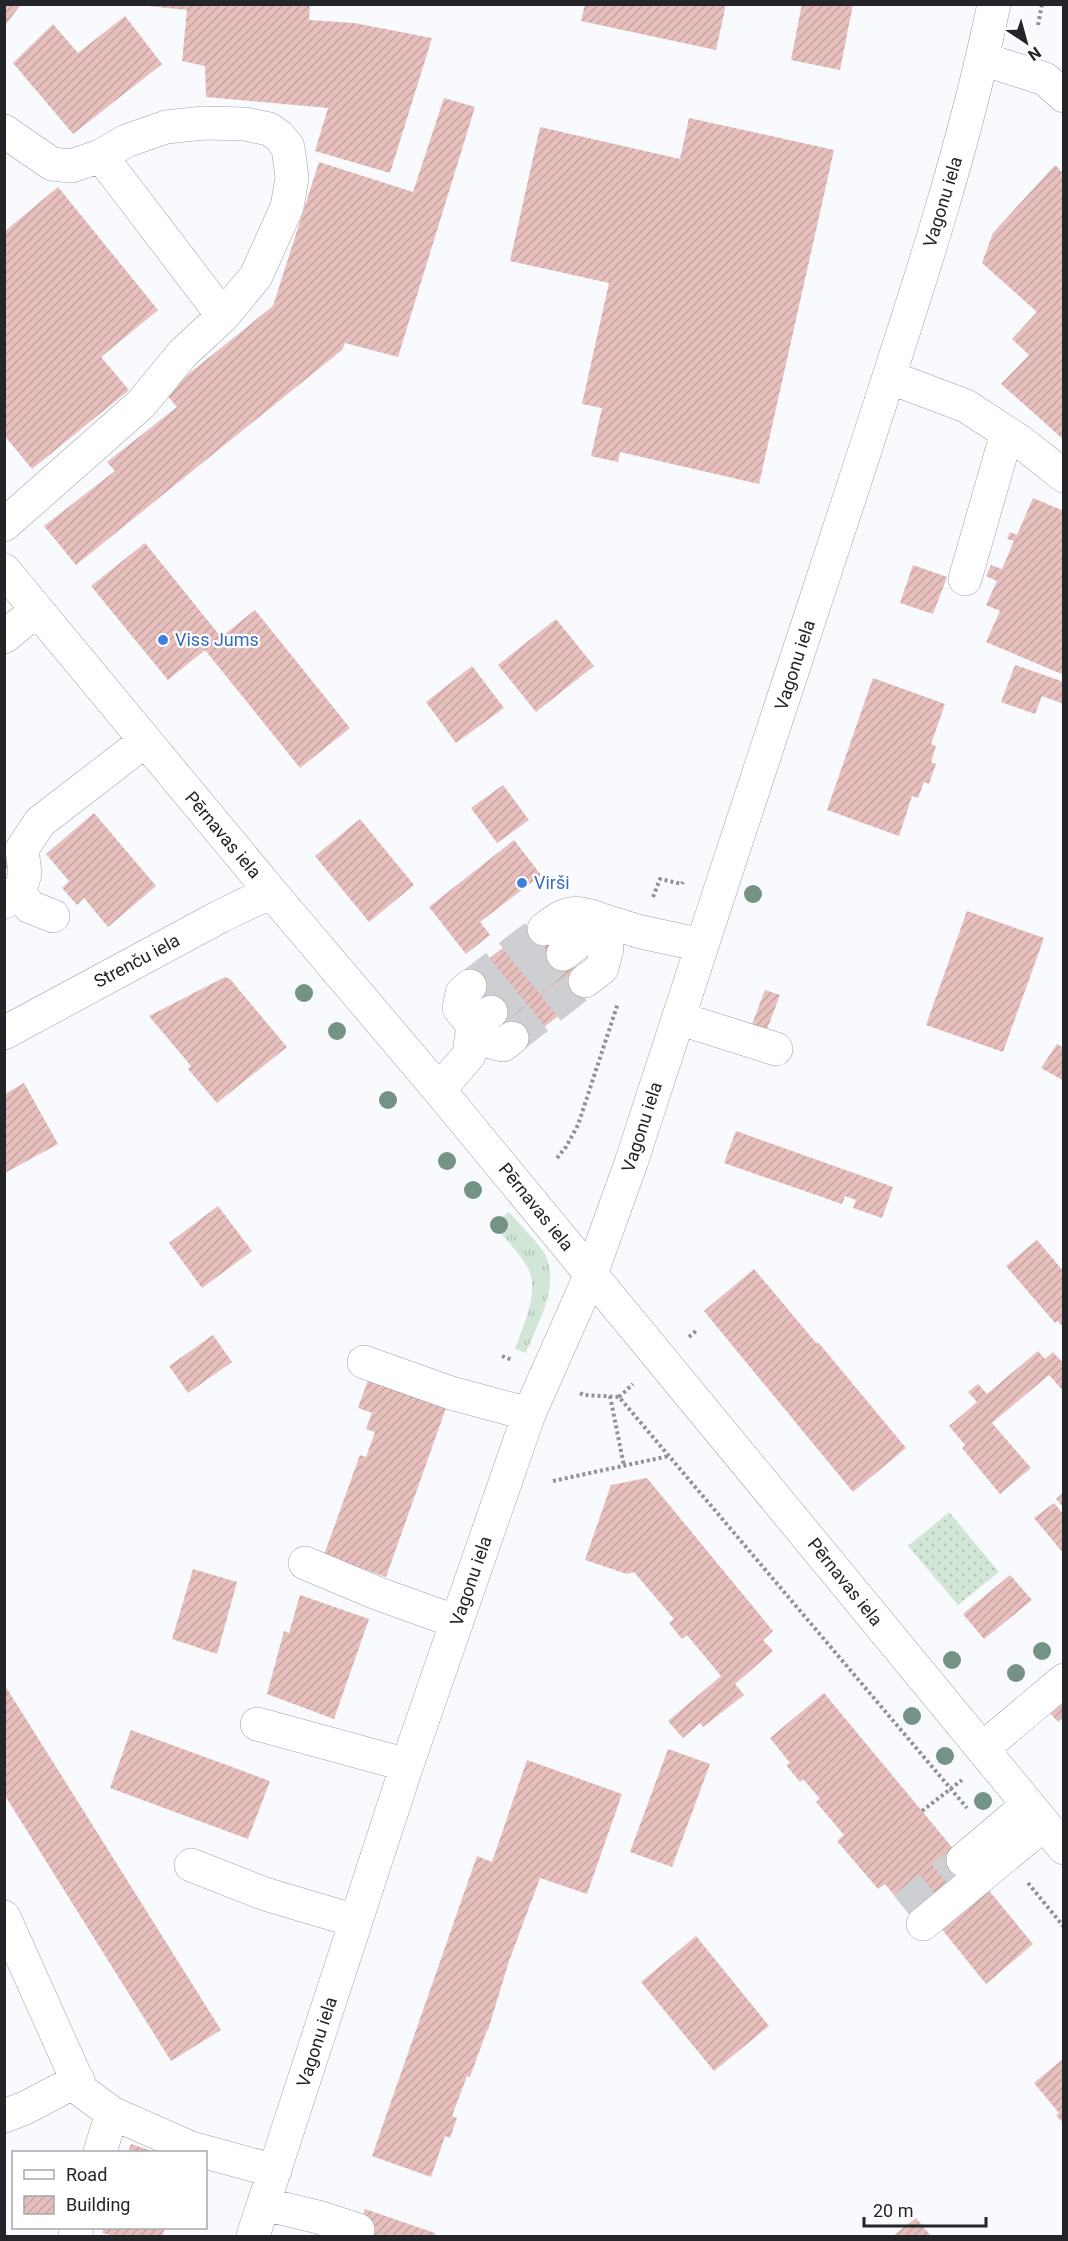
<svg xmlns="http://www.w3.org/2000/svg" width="1068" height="2241" viewBox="0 0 1068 2241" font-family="Roboto,sans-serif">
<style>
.grass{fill:url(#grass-tufts)}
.park{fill:url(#park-dots)}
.building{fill:url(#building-hatch)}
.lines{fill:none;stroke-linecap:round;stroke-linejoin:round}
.minor-tunnel{stroke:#cdcfd3;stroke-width:33;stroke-dasharray:33 16;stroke-linecap:butt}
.minor-casing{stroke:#9da2ac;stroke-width:34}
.path{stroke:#909296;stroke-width:4;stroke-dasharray:3 3;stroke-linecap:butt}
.minor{stroke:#fff;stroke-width:33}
.tree{fill:#749384}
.shop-dot{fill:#3f7fe0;stroke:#fff;stroke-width:2}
.labels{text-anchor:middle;stroke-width:4.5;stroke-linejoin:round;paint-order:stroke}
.street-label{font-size:18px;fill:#232529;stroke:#fff}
.shop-label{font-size:18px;fill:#366cbe;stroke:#fff;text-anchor:start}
</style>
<defs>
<pattern id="grass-tufts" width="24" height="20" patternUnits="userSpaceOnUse" patternTransform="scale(1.5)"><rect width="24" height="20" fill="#d1e6d7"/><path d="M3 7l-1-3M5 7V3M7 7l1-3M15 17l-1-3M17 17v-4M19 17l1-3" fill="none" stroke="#b3c5b9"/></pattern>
<pattern id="park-dots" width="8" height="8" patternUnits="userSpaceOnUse" patternTransform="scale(1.5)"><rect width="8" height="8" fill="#d1e6d7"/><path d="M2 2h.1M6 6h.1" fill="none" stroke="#b3c5b9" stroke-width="1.8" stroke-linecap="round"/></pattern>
<pattern id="building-hatch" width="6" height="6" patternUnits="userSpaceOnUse" patternTransform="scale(1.5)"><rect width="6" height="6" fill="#e7bfbd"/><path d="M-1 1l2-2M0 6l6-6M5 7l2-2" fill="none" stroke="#c6a4a2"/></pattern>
</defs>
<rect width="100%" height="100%" fill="#f8fafe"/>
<!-- grass -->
<path class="grass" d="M509,1212C520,1225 533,1237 543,1251C563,1282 537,1324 526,1353L515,1349C523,1325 540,1293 528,1268C522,1256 502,1235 493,1224Z"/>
<!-- park -->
<path class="park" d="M949,1512L999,1572L958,1605L908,1546Z"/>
<!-- building -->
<path class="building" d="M4,4H21L4,27Z
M148,4H310L309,20L354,23L432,38L390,173L315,151L328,108L206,97L205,66L182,61L187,10L148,6Z
M585,4H726L716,50L581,21Z
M802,4H853L840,70L791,60Z
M125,16L162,64L73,134L13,63L53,24L78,53Z
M444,98L475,107L398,357L345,343L342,350L76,565L44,526L115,471L107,462L177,407L165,393L273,306L319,162L413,192Z
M689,118L834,150L759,484L620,452L618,462L591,456L602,408L582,404L609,283L510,261L540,127L680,159Z
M1055,165L1064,174V440L1001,384L1029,355L1012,339L1037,312L982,263L993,233Z
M58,187L158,310L101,357L129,390L32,469L4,435V232Z
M1033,498L1064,511V675L986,642L1000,611L986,605L997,581L986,576L991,565L1002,569L1014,541L1007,539L1010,532L1017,535Z
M145,543L221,637L255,610L350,728L300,768L205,650L168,680L91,586Z
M913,565L947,577L933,614L900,603Z
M556,619L594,666L536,712L498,665Z
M1015,665L1064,682V704L1042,696L1035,714L1001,702Z
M472,666L504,708L456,743L426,702Z
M873,678L945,704L931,744L936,746L931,762L936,764L929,784L924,782L918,798L912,796L899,836L827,810Z
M503,785L529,820L497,843L471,808Z
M94,813L156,886L108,927L84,898L77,905L62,888L69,881L46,854Z
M360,819L414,885L369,922L315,856Z
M514,840L541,875L480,922L490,935L466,954L429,907Z
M4,847L12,858L4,873Z
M967,911L1044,938L1003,1052L926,1025Z
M538,921L592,989L519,1047L464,978Z
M225,977L230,979L287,1047L217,1103L188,1069L191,1066L149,1016Z
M765,990L780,995L766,1032L751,1027Z
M1057,1044L1064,1048V1081L1041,1068Z
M24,1083L58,1144L5,1173V1094Z
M736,1131L893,1187L882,1218L853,1208L856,1200L845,1196L842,1204L724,1163Z
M218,1206L252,1251L202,1288L169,1243Z
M1037,1240L1064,1272V1328L1058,1321L1055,1323L1006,1266Z
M754,1269L817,1344L818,1342L906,1448L853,1492L704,1311Z
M213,1335L232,1362L188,1393L169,1366Z
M1038,1351L1045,1359L1053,1352L1064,1364V1392L1049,1375L992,1423L1031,1468L1000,1494L962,1448L965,1445L949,1426L977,1402L968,1392L978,1384L987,1394Z
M368,1380L446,1408L386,1577L324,1555L360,1455L366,1457L375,1432L366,1429L372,1413L358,1408Z
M647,1478L773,1631L763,1640L773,1651L735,1684L744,1695L703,1727L700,1723L683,1738L668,1721L721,1676L687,1635L682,1639L669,1623L674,1619L634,1572L627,1574L585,1560L611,1485Z
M1064,1492V1508L1056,1499Z
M1054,1503L1064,1515V1554L1034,1518Z
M193,1569L237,1582L217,1654L172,1639Z
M1010,1575L1032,1600L984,1639L963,1614Z
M300,1595L369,1619L334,1719L267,1694L284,1631L289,1633Z
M4,1684L221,2030L171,2061L4,1794Z
M824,1693L970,1869L912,1917L885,1884L878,1889L837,1841L844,1835L816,1802L820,1799L803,1779L800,1782L786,1765L790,1763L770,1738Z
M1064,1699V1717L1058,1722L1049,1712Z
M131,1730L270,1781L248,1839L110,1788Z
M668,1749L710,1764L672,1867L630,1852Z
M527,1760L622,1794L587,1894L540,1878L509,1961L488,2030H487L470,2077L467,2076L452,2116L457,2118L450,2138L445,2136L431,2177L372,2156L477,1856L492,1862Z
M986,1887L1033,1944L986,1984L940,1927Z
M696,1936L769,2026L714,2071L641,1982Z
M1064,2058V2124L1056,2115L1059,2113L1034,2083Z
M131,2144L155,2152H128Z
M365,2209L435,2233L434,2236H356Z
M916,2218L931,2236H893Z
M104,2228H165L162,2236H114L102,2233Z"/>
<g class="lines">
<!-- minor-tunnel -->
<path class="minor-tunnel" d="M470,986L544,929
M491,1012L563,954
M512,1038L585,981
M904,1908L963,1860"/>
<!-- minor casing -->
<g class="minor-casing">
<path id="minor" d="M983,59L1045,79L1064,96
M4,131L52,164L71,166L101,156L126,141L166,127L204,123L245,124L269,129L279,136L288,147L292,178L287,207L256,276L223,316L183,353L141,404L4,525
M101,156L223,316
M889,377L966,406L1021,442L1064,476
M4,570L271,892L439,1090L1064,1848
M965,579L1007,433
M4,637L37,610
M19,893L30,907L53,916
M4,902L19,893L25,874L22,849L40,822L145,741
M544,929C568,910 576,910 605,921L607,948L602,968L585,981
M563,954L605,921L641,932L702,945
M470,986L462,993L459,1008L486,1041L503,1045L512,1038
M678,1018L776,1049
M4,1033L221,916L271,892
M439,1090L469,1055L473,1025L491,1012
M364,1362L451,1393L529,1414
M305,1563L379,1594L457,1622
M257,1724L407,1765
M982,1749L1064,1680
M963,1860L1028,1805
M191,1865L265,1894L356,1921
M4,1917L82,2091L112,2113L191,2148L275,2171
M923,1924L1044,1824
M4,2116L25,2108L78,2080
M100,2152L112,2113
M264,2204L318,2217L358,2230
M75,2236L77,2228
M253,2236L407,1765L529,1414L591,1274L631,1163C704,936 780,711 854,484C905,326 960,168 994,4"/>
</g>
<!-- path -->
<path class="path" d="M1038,25L1042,4
M653,897L660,879L682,884L683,882
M557,1158L566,1147L578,1125L618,1003
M689,1337L698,1329
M502,1356L512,1360
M580,1393L584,1395L619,1397L967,1808
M610,1396L624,1466
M619,1397L633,1384
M553,1481L669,1456
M922,1811L962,1780
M1028,1883L1064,1927"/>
<!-- minor -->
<use href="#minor" class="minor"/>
</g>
<!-- trees -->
<g class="tree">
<circle cx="753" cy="894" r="9"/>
<circle cx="304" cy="993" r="9"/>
<circle cx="337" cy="1031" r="9"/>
<circle cx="388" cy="1100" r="9"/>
<circle cx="447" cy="1161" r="9"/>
<circle cx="473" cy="1190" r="9"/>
<circle cx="499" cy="1225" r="9"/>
<circle cx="1042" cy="1651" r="9"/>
<circle cx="952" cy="1660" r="9"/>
<circle cx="1016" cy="1673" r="9"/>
<circle cx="912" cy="1716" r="9"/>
<circle cx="945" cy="1756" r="9"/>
<circle cx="983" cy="1801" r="9"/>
</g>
<!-- markers -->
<g class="shop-dot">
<circle cx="163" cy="640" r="6"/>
<circle cx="522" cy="883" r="6"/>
</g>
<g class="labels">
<!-- street labels -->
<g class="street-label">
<text transform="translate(943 202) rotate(-73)" y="6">Vagonu iela</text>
<text transform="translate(795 665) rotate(-72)" y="6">Vagonu iela</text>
<text transform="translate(223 835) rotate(50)" y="6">Pērnavas iela</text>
<text transform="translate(137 961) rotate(-28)" y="6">Strenču iela</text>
<text transform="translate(642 1127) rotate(-72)" y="6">Vagonu iela</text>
<text transform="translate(536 1207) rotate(51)" y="6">Pērnavas iela</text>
<text transform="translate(471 1581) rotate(-71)" y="6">Vagonu iela</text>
<text transform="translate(845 1582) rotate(51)" y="6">Pērnavas iela</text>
<text transform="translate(317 2042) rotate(-72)" y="6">Vagonu iela</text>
</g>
<!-- shop labels -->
<g class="shop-label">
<text x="175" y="646">Viss Jums</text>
<text x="534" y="889">Virši</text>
</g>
</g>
<!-- border -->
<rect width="1068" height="2241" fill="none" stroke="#232529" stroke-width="12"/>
<!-- legend -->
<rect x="12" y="2151" width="195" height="78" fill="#ffffff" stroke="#a7a8a9" stroke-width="1.5"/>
<rect x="24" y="2170" width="30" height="9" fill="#ffffff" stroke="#a7a8a9" stroke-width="1.5"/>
<text x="66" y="2181" font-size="18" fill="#232529">Road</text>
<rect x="24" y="2196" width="30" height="18" fill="url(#building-hatch)" stroke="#a7a8a9" stroke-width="1.5"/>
<text x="66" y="2211" font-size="18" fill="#232529">Building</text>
<!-- north arrow -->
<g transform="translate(1026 42) rotate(144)" stroke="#ffffff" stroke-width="4.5" paint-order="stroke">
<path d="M0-4.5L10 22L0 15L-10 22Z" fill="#232529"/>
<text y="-9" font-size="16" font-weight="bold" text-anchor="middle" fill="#232529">N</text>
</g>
<!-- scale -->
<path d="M864 2217v9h122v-9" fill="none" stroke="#232529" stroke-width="3"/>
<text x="873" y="2217" font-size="18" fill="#232529" stroke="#ffffff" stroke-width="4.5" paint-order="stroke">20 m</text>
</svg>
